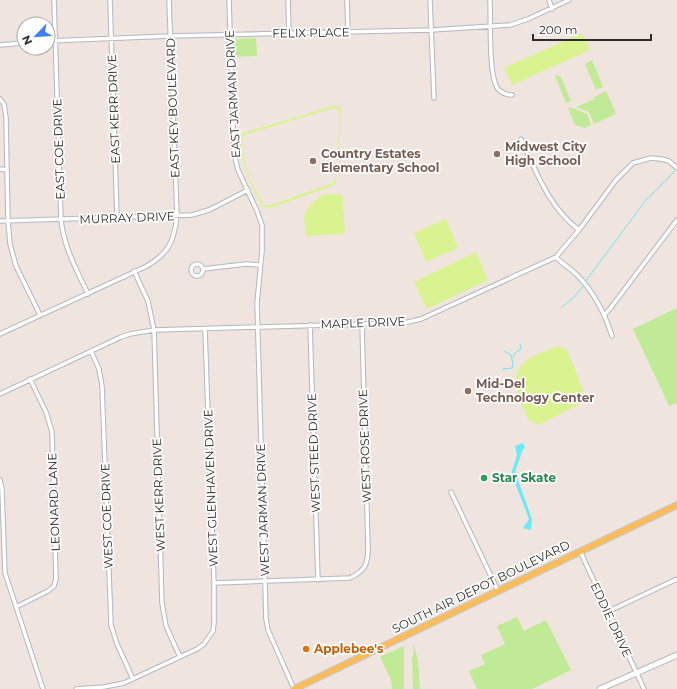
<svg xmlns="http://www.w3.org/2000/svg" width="677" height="689" viewBox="0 0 677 689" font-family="Montserrat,sans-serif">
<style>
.green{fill:#c0ea96}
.pitch{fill:#d9f391;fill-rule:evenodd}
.water{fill:#68eafa}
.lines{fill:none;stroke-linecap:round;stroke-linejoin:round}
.stream{stroke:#68eafa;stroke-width:1}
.street-casing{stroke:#b2b7c1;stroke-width:5.5}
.secondary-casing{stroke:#b2b7c1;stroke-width:7}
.primary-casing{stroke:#c8c8c8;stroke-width:8}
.street{stroke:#fff;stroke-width:3.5}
.secondary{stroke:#fff;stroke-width:5}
.primary{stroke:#febc55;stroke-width:5.5}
.education-dot{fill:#8d6e63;stroke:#fff;stroke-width:1.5}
.leisure-dot{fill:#2e9e5b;stroke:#fff;stroke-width:1.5}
.food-dot{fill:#e8710a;stroke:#fff;stroke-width:1.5}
.labels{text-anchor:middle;stroke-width:3.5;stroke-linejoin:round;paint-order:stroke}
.street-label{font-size:12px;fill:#2d2d2d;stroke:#fff}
.education-label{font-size:12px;font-weight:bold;fill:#785e54;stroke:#fff;text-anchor:start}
.leisure-label{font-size:12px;font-weight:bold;fill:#27864d;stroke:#fff;text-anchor:start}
.food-label{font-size:12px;font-weight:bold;fill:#c56008;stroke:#fff;text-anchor:start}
</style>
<rect width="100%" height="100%" fill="#efe5de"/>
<!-- green -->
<path class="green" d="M256,38L257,56L233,57V41L237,39Z
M592,60L603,87L596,90L585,64Z
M557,75L561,77L571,101L566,103L555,76Z
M606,91L616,114L594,124L589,112L576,107L595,99L594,97Z
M570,107L587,114L591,125L585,128L575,125L568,108Z
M677,308V403L669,406L633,329Z
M517,617L524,631L546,620L571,670L532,689H477L469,671L485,664L481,655L505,644L497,626Z
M414,645L418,661L420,689H413L412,658L414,653L413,646Z
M404,646V689H392L391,680L380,657Z"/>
<!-- pitch -->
<path class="pitch" d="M582,33L590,50L512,85L504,68Z
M333,106H338L341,110L336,183L330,187L270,208L263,207C254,196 238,152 240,138C240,136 242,135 243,133ZM337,108L340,113L336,177L333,183L271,205H264C255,193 236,149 244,135L331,109Z
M342,194L345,230L343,234L306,236L304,216L311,204L322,195Z
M446,219L458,248L426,262L414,233Z
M476,252L488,280L427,309L414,282Z
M557,346L567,350L586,397L584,402L539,425L529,421C521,402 505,377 526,361C534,354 547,351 557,346Z"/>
<!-- water -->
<path class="water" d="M523,443L525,448L523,449L515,472L532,519L531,530L523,528L529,519L512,475V471L517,455L515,446Z"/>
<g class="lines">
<!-- stream -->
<path class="stream" d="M585,282L646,200L675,171
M562,307L574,297L584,285
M513,357L515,353L521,349L520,344
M503,369L512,368L513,364L511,355L504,351"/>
<!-- street casing -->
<g class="street-casing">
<path id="street" d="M54,0L61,220C64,247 76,269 88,294
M110,0L117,217
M229,0L234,153L238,170L257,211L262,225V251L257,303L266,619L268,630L294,689
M288,0L289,33
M347,0L348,32
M430,0L434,98
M490,0C491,19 488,76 498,89C502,93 507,95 512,95
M549,0L552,9
M48,41L171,36L431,30L510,25L528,19L569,0
M0,45L24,43
M0,99L4,104L6,118L8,221L10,244L16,266L40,315
M521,139C537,173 548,206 579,230
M0,169L7,170
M0,221L192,215L209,210L248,190
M556,257C562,264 570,268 577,275C594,292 605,314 612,336
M191 270a6 6 0 1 1 12 0a6 6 0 1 1-12 0Z
M203,269L246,264L260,265
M134,271L148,301L154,330L162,603L166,626L180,657
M604,315L609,310L677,220
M310,325L318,580
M0,334L145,267C168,254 174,243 177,216L169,0
M91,351L99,369L102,386L111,625L117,644L133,679
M0,394L121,337L130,334L154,330L398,323L408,322L421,319L556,257L579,230L616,180L633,163L651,158L661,159L669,161L677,168
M0,480L2,489L5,573L43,689
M451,492L498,591
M580,551L644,689
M214,583L350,578C366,570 368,564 368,547L362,324
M16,607L48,591L54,586L56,579L52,432L46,412L30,379
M607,612L677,579
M76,689L104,687L124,683L197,649L204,644L213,631L214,623V583L205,329"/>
</g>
<!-- secondary casing -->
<g class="secondary-casing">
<path id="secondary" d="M600,689L677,655"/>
</g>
<!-- primary casing -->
<g class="primary-casing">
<path id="primary" d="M294,689L677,505"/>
</g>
<!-- street -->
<use href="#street" class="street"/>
<!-- secondary -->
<use href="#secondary" class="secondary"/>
<!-- primary -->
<use href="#primary" class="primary"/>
</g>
<!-- markers -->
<g class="education-dot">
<circle cx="497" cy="154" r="4"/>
<circle cx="313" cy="161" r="4"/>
<circle cx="468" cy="391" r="4"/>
</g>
<circle class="leisure-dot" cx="484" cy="478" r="4"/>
<circle class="food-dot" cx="306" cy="649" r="4"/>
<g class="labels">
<!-- street labels -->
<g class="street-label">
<text transform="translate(311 33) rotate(-1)" y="4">FELIX PLACE</text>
<text transform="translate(233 94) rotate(-93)" y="4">EAST JARMAN DRIVE</text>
<text transform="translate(173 108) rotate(-92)" y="4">EAST KEY BOULEVARD</text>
<text transform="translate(114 109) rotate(-92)" y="4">EAST KERR DRIVE</text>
<text transform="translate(59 149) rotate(-92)" y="4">EAST COE DRIVE</text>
<text transform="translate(127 218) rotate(-2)" y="4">MURRAY DRIVE</text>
<text transform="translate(363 323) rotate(-2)" y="4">MAPLE DRIVE</text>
<text transform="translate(365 446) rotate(-92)" y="4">WEST ROSE DRIVE</text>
<text transform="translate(314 453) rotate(-92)" y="4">WEST STEED DRIVE</text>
<text transform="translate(211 488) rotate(-92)" y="4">WEST GLENHAVEN DRIVE</text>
<text transform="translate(159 495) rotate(-92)" y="4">WEST KERR DRIVE</text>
<text transform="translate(54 502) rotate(-92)" y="4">LEONARD LANE</text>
<text transform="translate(263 510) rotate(-92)" y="4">WEST JARMAN DRIVE</text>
<text transform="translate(107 516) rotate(-92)" y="4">WEST COE DRIVE</text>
<text transform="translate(481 587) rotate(-26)" y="4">SOUTH AIR DEPOT BOULEVARD</text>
<text transform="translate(611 620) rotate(65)" y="4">EDDIE DRIVE</text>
</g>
<!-- education labels -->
<g class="education-label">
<text x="505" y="151">Midwest City<tspan x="505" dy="14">High School</tspan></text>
<text x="321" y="158">Country Estates<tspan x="321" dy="14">Elementary School</tspan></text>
<text x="476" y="388">Mid-Del<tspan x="476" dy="14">Technology Center</tspan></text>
</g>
<!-- leisure labels -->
<g class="leisure-label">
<text x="492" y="482">Star Skate</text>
</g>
<!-- food labels -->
<g class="food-label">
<text x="314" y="653">Applebee's</text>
</g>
</g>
<!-- north arrow -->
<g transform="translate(36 36) rotate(245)"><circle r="19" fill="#ffffff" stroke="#ababab"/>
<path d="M0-3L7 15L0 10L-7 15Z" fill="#3c7fff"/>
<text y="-6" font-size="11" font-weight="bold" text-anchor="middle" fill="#2d2d2d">N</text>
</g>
<!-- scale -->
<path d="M533 34v6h118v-6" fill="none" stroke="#2d2d2d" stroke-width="2"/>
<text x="539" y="34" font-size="12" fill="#2d2d2d" stroke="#ffffff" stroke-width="3" paint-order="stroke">200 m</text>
</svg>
